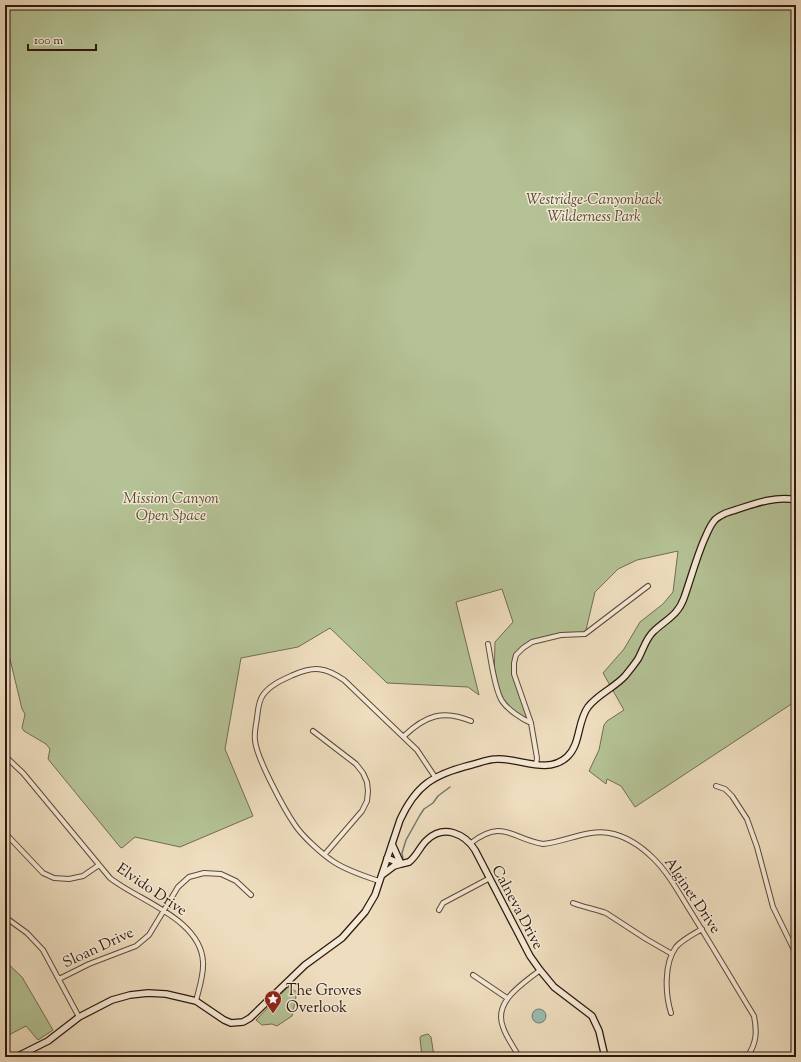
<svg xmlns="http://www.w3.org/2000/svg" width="801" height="1062" viewBox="0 0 801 1062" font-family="'Sorts Mill Goudy',serif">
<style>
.green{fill:#b4c295;stroke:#706d52}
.water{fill:#99bcb1;stroke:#6e7a70}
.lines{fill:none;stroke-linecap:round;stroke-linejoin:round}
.stream{stroke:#6e7a70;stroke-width:1.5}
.street-casing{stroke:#5d493a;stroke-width:6}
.secondary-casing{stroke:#2d180e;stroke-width:8}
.street{stroke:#f4e9d5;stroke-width:4}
.secondary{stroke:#f4e9d5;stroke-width:5.5}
.labels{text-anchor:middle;stroke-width:3;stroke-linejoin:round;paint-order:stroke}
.park-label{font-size:15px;font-style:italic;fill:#564b36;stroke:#f4e9d5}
.street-label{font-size:15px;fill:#2d180e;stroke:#f4e9d5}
.poi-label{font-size:15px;fill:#2d180e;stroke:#f4e9d5;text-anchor:start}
</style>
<rect width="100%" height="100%" fill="#eeddbe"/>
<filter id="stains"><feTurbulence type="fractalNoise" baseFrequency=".005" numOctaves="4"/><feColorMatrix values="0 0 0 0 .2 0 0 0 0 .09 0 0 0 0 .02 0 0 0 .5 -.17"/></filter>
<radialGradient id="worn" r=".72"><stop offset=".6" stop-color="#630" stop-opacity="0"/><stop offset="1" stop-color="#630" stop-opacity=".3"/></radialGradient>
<!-- green -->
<path class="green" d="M5,5H796V701L635,807L621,786L607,779L606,784L589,771L599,750L604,725L607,721L624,710L603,673L624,649L640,622L663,604L673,592L678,551L637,560L618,569L595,592L585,634L561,635L532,642L516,655L514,674L531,723L523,719L502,701L494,679L495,642L513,622L502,589L456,602L479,695L468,687L387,683L330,628L298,647L241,658L225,749L253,816L180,847L135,837L122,848L120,847L48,759L50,749L46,744L24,731L22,728L25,714L22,709L10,659L5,651Z
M5,961L22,977L53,1030L38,1040L26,1026L5,1037Z
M288,987L297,992L292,1016L277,1026L272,1024L262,1025L256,1020Z
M428,1034L431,1037L434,1056L422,1057L420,1038L421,1036Z"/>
<!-- water -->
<path class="water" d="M532 1016a7 7 0 1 1 14 0a7 7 0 1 1-14 0Z"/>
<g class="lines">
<!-- stream -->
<path class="stream" d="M403,859L402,853L406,840L420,815L424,809L433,803L438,796L450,787"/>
<!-- street casing -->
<g class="street-casing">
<path id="street" d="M488,644C491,659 494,688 502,701C508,710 522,719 531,723
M313,731L356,764L363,773L367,782L368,791L367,801L362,811L325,854
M404,736C425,716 443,709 471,721
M5,756L23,773L110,878C139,901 201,919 203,962C204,975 199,988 196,1001
M536,765L537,758L531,723L514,674V663L516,655L523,648L532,642L561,635L585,634L648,586
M716,786L725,789L732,796L747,819L757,847L773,907L796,954
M5,833L43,873L54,878L69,879L83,876L99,865
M471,843C503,818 512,839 543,844C565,842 588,829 609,833C626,836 642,847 654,859C668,873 678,891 689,909C711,944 732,980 754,1016C757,1031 757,1043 747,1057
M379,881C364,876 348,871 334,862C322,854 303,837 295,825C284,809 256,757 255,740C254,733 256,725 257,718C258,711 258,702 263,695C270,685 282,680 293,675C314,666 325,667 344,680L417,750L435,777
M573,903C583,907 595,909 606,913L646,939L672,954
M439,910L443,903L490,878
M5,917L27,933L43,950L79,1017
M473,975L507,998
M59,979L89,964L136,946L149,935L178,887L189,877L204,873L221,874L236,881L251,895
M671,1013C665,994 664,963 676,947C683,939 694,934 702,929
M519,1057C514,1047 506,1037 503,1027C493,1001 523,984 540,970"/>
</g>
<!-- secondary casing -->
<g class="secondary-casing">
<path id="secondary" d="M387,858L401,864L409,862C417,856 420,846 427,840C444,824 465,834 475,850L530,956L540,970L554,987L592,1016L599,1031L605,1057
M382,875L394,866L401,864L392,844
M16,1057L48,1041L79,1017L112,1000L130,995L148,993L166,994L196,1001L224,1020L231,1023L243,1022L250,1018L305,965L342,938L365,912L375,895L400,820C416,785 434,774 471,765C479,763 488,759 497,759C520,758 547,775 567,757C581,744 577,722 588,707C598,694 614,688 625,676C629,671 634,665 638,659C643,650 646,638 654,631C667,619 678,615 684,598C691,578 696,559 704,540C707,534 709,527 714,521C717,517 722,515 726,513C749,506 773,495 796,500"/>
</g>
<!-- street -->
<use href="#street" class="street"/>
<!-- secondary -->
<use href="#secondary" class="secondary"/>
</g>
<!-- icons -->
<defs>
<g id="sight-pin" transform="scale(0.9)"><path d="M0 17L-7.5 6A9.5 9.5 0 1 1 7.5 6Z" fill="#8f2418" stroke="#f4e9d5"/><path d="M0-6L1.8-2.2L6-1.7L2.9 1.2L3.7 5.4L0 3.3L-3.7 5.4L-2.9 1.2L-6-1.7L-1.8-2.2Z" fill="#fff"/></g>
</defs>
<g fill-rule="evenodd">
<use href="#sight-pin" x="273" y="999"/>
</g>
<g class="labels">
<!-- park labels -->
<g class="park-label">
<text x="594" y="204">Westridge-Canyonback<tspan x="594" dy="17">Wilderness Park</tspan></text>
<text x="171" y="503">Mission Canyon<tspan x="171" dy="17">Open Space</tspan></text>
</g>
<!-- street labels -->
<g class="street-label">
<text transform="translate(152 889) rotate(34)" y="5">Elvido Drive</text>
<text transform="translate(693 895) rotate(56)" y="5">Alginet Drive</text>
<text transform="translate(518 907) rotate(62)" y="5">Calneva Drive</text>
<text transform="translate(98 947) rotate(-25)" y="5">Sloan Drive</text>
</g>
<!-- poi labels -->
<g class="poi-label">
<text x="286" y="995">The Groves<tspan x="286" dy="17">Overlook</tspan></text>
</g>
</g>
<!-- margin -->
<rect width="801" height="1062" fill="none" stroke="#eeddbe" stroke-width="20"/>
<rect x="6" y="6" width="789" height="1050" fill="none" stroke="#2d180e" stroke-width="2"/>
<rect x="10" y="10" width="781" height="1042" fill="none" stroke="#2d180e"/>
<!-- scale -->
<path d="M28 44v6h68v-6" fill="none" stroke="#2d180e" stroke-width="2"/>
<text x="34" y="44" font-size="12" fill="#2d180e" stroke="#f4e9d5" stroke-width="3" paint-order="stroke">100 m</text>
<rect width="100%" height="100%" filter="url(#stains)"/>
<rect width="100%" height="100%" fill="url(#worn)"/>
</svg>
